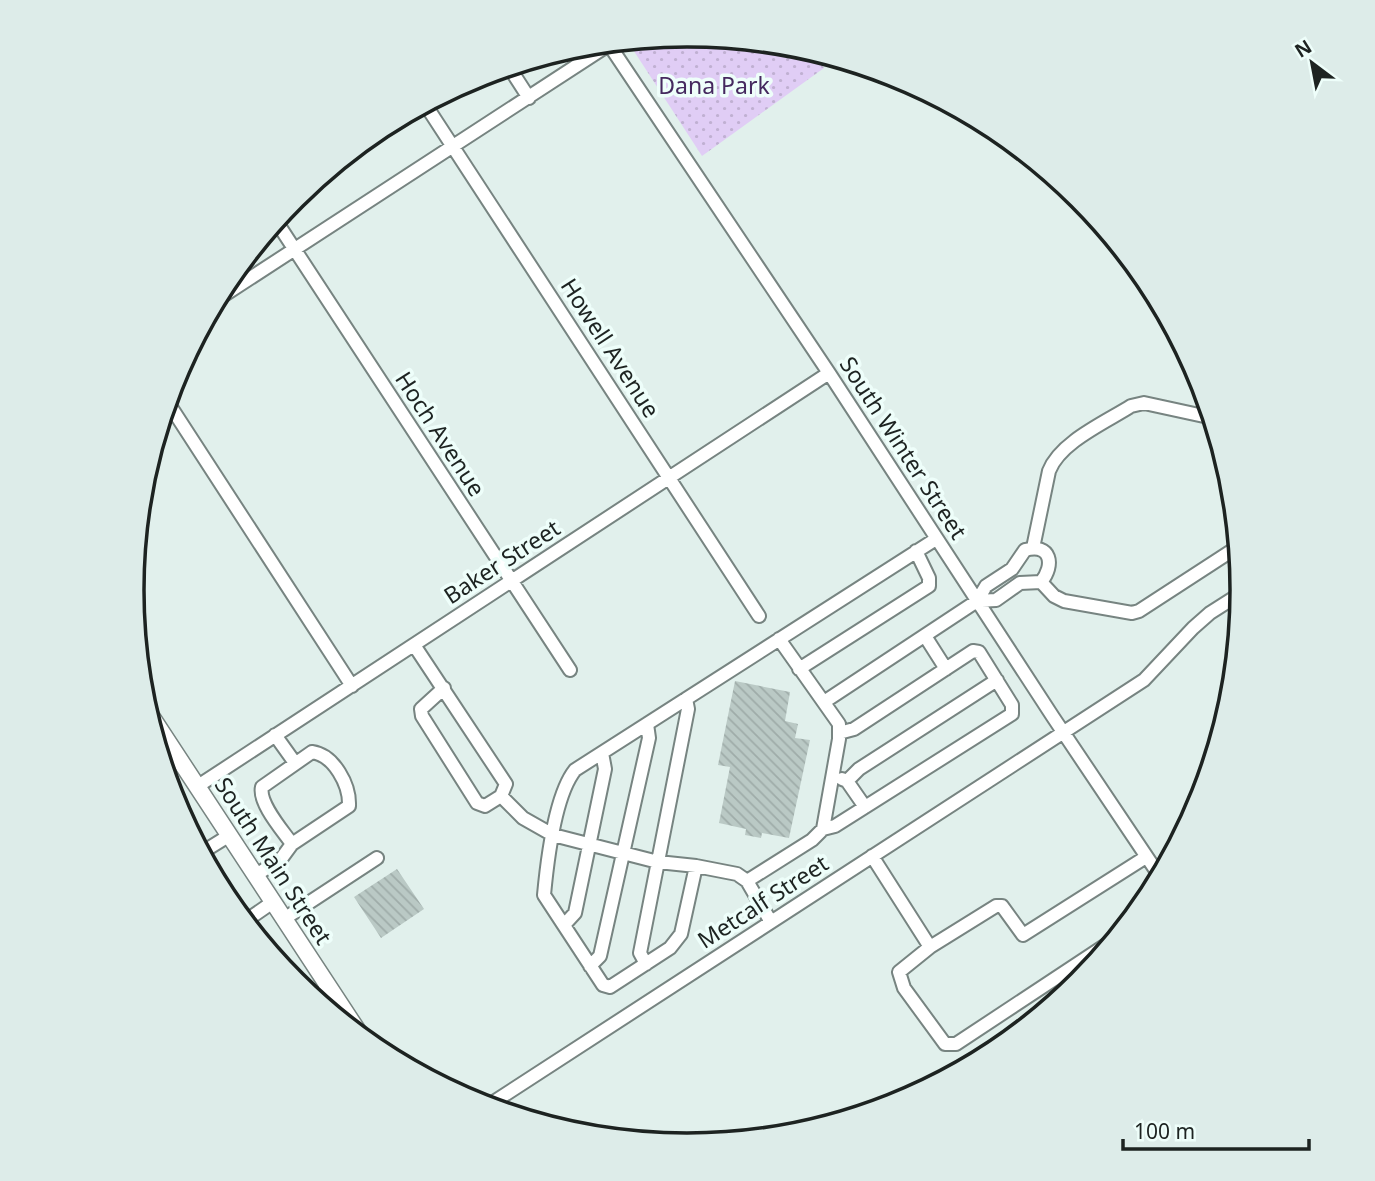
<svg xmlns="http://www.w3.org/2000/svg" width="1375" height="1181" viewBox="0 0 1375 1181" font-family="'Noto Sans',sans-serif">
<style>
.park{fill:url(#park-dots)}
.building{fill:url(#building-back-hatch)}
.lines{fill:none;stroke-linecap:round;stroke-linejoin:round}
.minor-casing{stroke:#778481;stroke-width:16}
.major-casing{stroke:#778481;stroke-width:19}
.minor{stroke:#fff;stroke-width:12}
.major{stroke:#fff;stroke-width:16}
.labels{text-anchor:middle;stroke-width:7;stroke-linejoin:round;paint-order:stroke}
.park-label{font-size:23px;fill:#45295f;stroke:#eefefa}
.street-label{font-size:23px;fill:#1d2321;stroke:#eefefa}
.rim{fill:none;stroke:#1d2321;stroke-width:3.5}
</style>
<defs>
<pattern id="park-dots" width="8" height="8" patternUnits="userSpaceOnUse" patternTransform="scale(1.75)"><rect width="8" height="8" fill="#e0cdf5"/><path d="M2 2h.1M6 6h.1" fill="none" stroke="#c0b0d2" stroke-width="1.8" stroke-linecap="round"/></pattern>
<pattern id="building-back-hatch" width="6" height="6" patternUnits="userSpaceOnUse" patternTransform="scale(1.75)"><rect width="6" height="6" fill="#bac9c5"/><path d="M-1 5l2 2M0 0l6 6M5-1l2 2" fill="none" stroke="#9faca9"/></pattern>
</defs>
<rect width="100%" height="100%" fill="#e1f0ec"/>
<!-- park -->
<path class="park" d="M688,35L796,46L812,51L824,68L702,156L630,45L637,40Z"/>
<!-- building -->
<path class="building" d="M735,681L790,692L785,721L798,724L795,738L810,740L789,838L762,833L761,838L745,835L746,829L719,823L730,767L718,765Z
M397,869L424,909L381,938L354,897Z"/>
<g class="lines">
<!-- minor casing -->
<g class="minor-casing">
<path id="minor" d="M608,43L829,373L1053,717L1161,878
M509,67L529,98
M425,104L759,616
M276,221L570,670
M215,301L613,42
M167,401L352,686
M1033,548L1049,471C1060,442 1106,422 1131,406L1144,403L1213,418
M1041,582L1054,596L1064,601L1132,613L1139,611L1239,546
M925,636L946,669
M414,645L506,784L501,796L523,818L553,835L658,862L696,866L737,874L747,881L771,922
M799,669L929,586V578L916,551
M444,688L421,709L422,716L477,803L485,806L501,796
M824,702L977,601L986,586L1012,569L1025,550C1051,543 1055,565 1041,582L1020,583L996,600L977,601
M275,735L295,763
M842,779L847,781L865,807
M847,781L859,769L997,680
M198,786L829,373
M823,829L835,826L1012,714V705L979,652L973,651L854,729L839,733
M201,853L230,835
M872,856L930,947L996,906H1002L1023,935L1146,857
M696,866L681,934L670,948L610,987L603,985L544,895C547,863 555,795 575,770L936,539
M256,875L281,859L292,844L349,806C350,785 334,755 312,752L262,787C258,803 283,831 292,844
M747,881L812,840L823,829L839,739V724L779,639
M284,919L377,858
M244,922L273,902
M564,925L575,913L605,769L602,753
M930,947L899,972L904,988L945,1044H956L1118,937
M646,964L640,953L688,709L686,699
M590,966L600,956L649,738L647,724
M314,999L328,987
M486,1107L1144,680L1193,628L1210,613L1243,592"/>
</g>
<!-- major casing -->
<g class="major-casing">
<path id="major" d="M145,707L363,1039"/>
</g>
<!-- minor -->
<use href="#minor" class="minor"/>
<!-- major -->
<use href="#major" class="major"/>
</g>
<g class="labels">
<!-- park labels -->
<g class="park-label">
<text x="714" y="94">Dana Park</text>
</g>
<!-- street labels -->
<g class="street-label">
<text transform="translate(610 348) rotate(57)" y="8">Howell Avenue</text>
<text transform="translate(440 434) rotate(57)" y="8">Hoch Avenue</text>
<text transform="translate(903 448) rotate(57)" y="8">South Winter Street</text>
<text transform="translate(502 562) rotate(-33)" y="8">Baker Street</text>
<text transform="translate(273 861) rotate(57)" y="8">South Main Street</text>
<text transform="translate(763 902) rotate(-33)" y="8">Metcalf Street</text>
</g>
</g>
<!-- crop -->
<path d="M0 0H1375V1181H0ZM144 590a543 543 0 1 1 1086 0a543 543 0 1 1-1086 0Z" fill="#ddece9" fill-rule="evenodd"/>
<path class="rim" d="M144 590a543 543 0 1 1 1086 0a543 543 0 1 1-1086 0Z"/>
<!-- north arrow -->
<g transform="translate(1312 63) rotate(328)" stroke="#eefefa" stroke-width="5" paint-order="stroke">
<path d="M0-5L12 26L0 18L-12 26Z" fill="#1d2321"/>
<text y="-10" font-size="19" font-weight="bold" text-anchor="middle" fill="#1d2321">N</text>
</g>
<!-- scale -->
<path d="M1123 1139v10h186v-10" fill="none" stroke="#1d2321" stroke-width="3.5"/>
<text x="1134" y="1139" font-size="21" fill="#1d2321" stroke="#eefefa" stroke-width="5" paint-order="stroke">100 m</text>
</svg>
